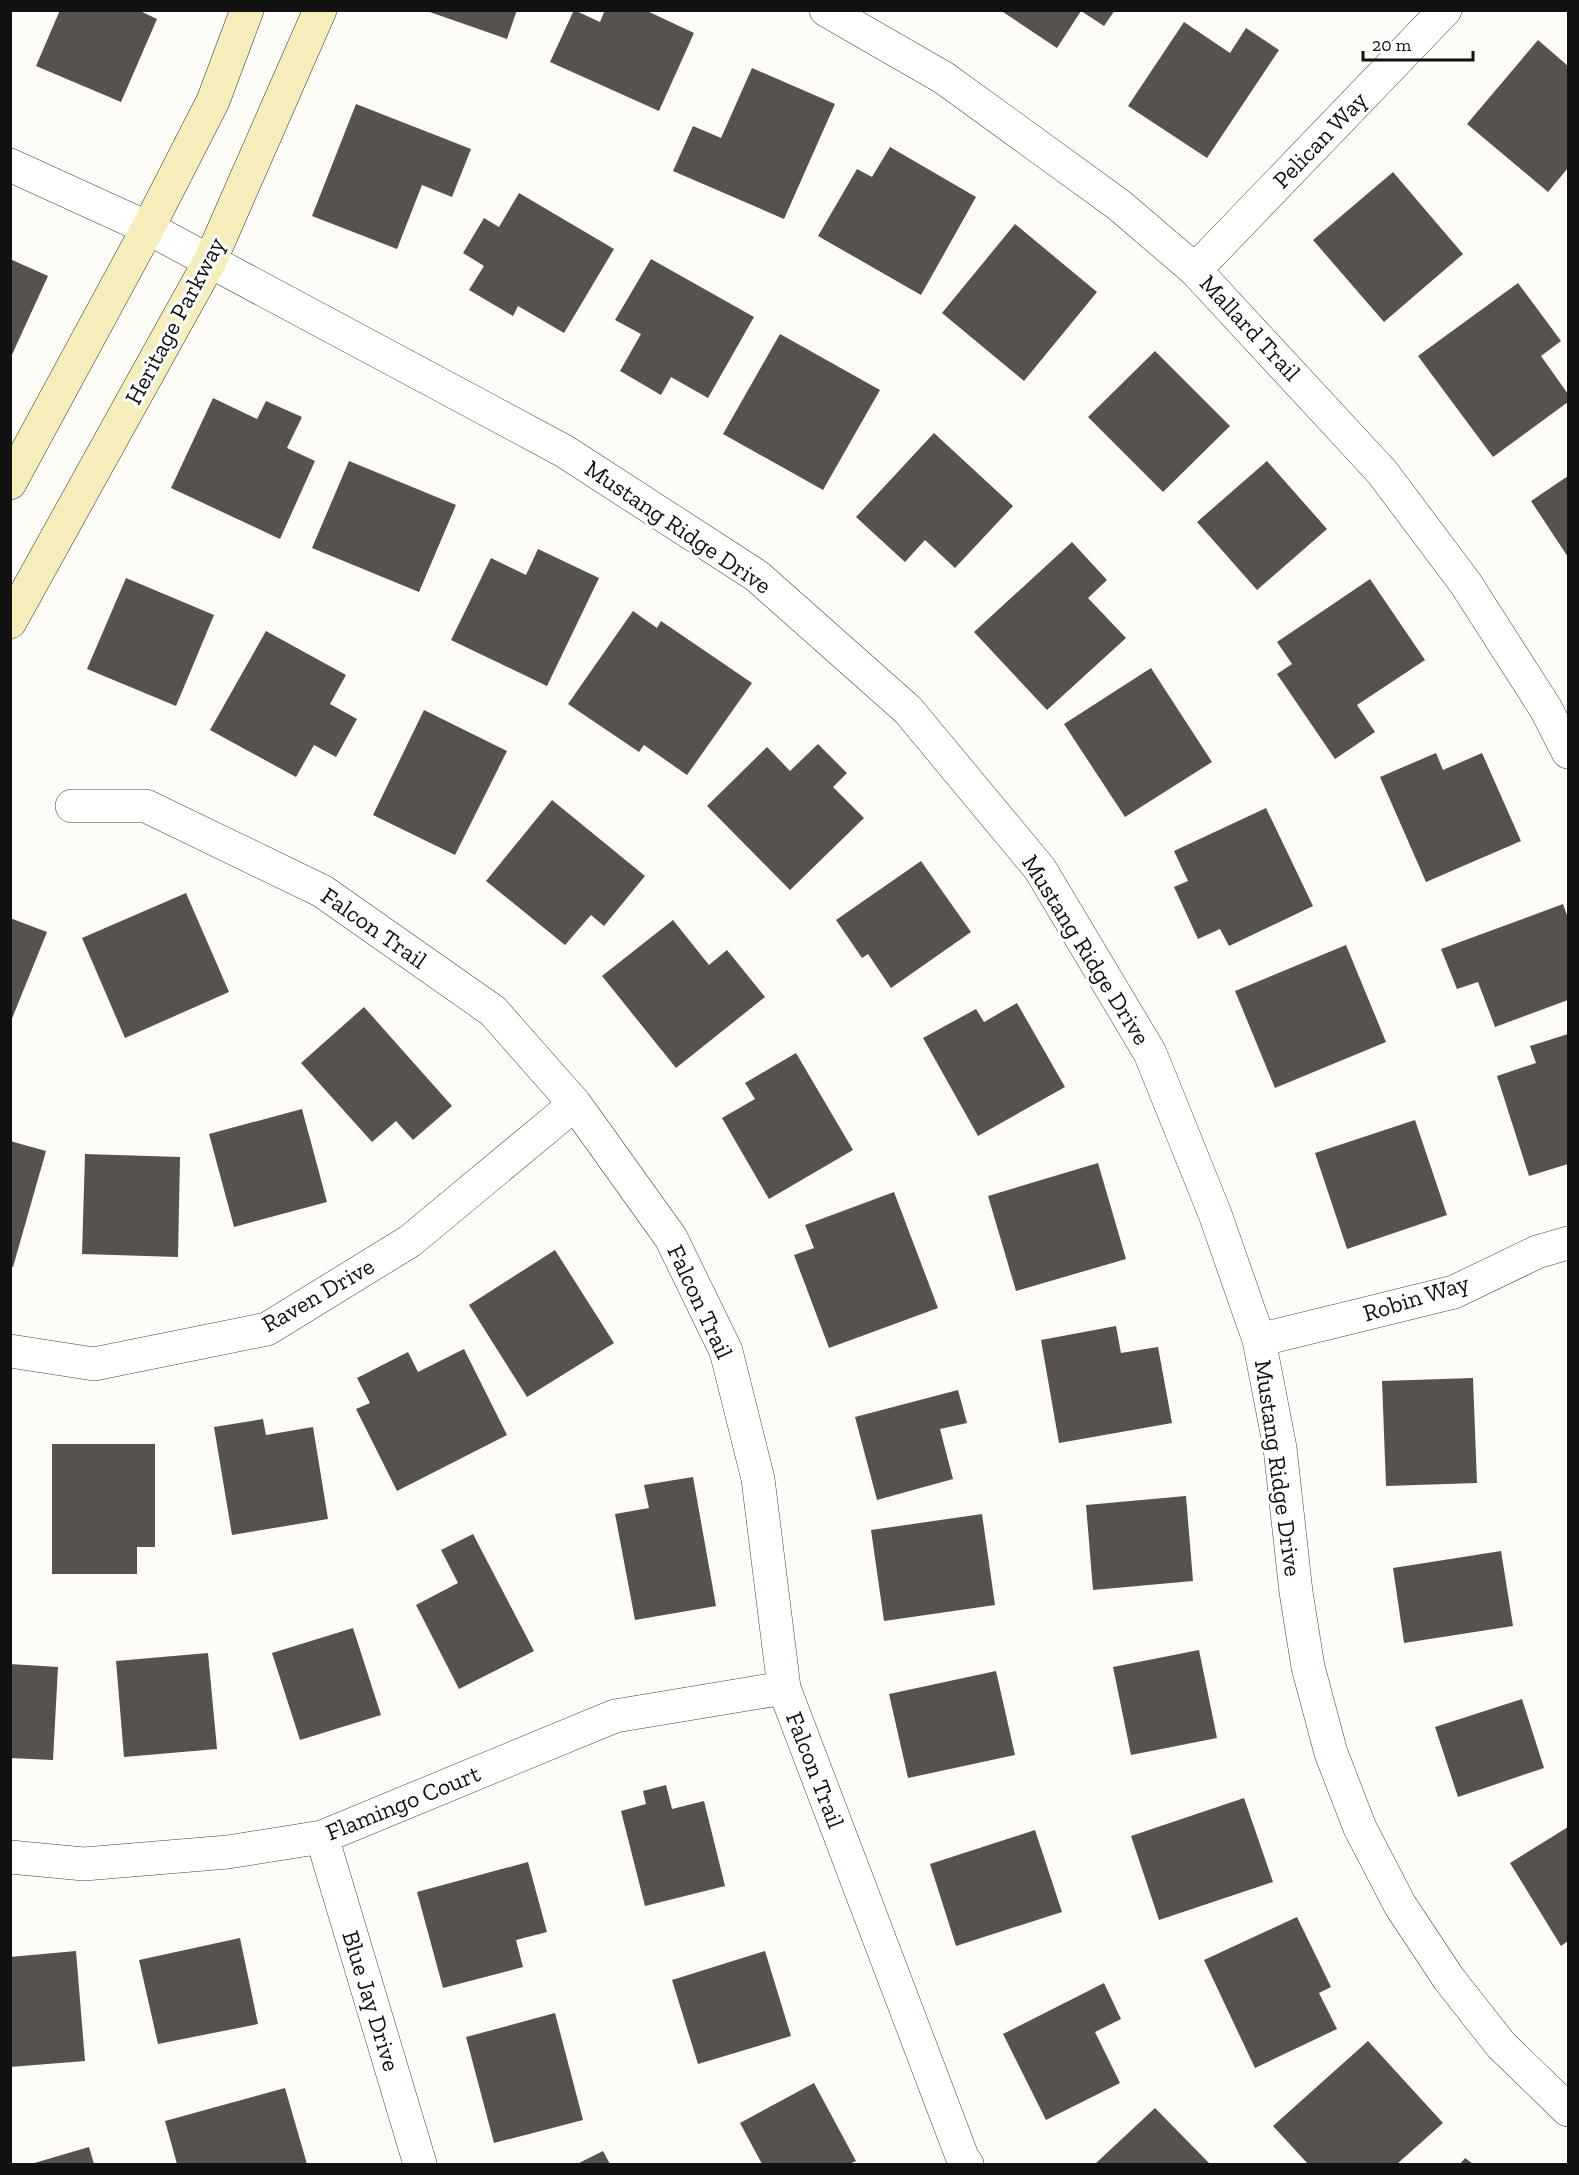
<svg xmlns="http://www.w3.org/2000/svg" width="1579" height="2175" viewBox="0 0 1579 2175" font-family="'Zilla Slab',serif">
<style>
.building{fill:#58524f}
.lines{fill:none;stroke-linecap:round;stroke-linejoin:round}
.minor-casing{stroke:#444;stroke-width:34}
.secondary-casing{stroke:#333;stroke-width:34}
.minor{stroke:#fff;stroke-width:33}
.secondary{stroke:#f5edba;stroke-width:33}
.labels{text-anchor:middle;stroke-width:6;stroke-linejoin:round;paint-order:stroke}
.street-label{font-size:24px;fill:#111;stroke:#fff}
</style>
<rect width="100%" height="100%" fill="#fefcf6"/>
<!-- building -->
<path class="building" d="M60,10H138L157,19L121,102L36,66Z
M424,10H517L507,39Z
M574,10L600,22L605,10H645L694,33L659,111L550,62Z
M1000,10H1115L1104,26L1081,11L1057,48Z
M1184,22L1230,53L1246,28L1279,50L1207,158L1128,106Z
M1538,40L1568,66V168L1548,192L1467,124Z
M752,68L835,104L784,219L673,171L693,126L721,138Z
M356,104L471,149L452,197L422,185L397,249L312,216Z
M890,147L976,197L921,295L818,236L857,169L872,177Z
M1393,172L1463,254L1384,322L1313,240Z
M519,193L614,249L564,333L518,306L513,316L469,290L484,266L463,253L484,218L499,227Z
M1015,224L1097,292L1024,381L942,313Z
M10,259L48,276L10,359Z
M651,259L754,317L708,398L671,377L661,395L620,371L641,334L615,320Z
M1518,283L1561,341L1541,356L1568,394V402L1493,457L1418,356Z
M780,334L880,390L823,490L723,434Z
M1155,351L1230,426L1163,492L1088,417Z
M213,398L257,419L266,401L302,417L287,448L315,461L280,539L171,488Z
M934,433L1013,506L955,568L925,540L905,562L856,517Z
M349,461L456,505L419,592L312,548Z
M1267,461L1327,529L1257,590L1197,522Z
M1568,476V557L1531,501Z
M1072,542L1107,580L1088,598L1126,638L1047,710L974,632Z
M538,549L599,578L547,686L451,640L491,558L526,575Z
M126,578L214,615L176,706L87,669Z
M1370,579L1425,660L1357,705L1375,732L1335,759L1277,674L1292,664L1277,642Z
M633,611L657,628L661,621L752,683L687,775L644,745L639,752L568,704Z
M266,631L346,675L330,704L357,719L336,757L314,745L296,777L210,730Z
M1151,668L1212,762L1125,817L1064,724Z
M424,710L507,751L455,855L373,815Z
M818,744L847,773L833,787L864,818L790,890L707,806L767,747L790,771Z
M1436,753L1443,770L1482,753L1521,841L1426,882L1380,777Z
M552,800L645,876L604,926L591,915L565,945L486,881Z
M1266,808L1313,906L1229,946L1220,929L1198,939L1174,887L1188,881L1174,851Z
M921,861L971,932L891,988L868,954L862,958L836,920Z
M186,893L229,992L125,1038L82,938Z
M1563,904L1568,918V1000L1495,1027L1478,982L1457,989L1441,949Z
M10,918L47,932L11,1021H10Z
M673,920L709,965L727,950L765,997L676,1068L602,976Z
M1346,945L1386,1042L1275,1088L1235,991Z
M1017,1003L1065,1087L978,1136L923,1038L976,1009L984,1022Z
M364,1007L452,1106L413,1140L396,1121L372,1142L301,1063Z
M1568,1034V1164L1529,1176L1497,1076L1536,1063L1530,1046Z
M796,1053L853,1150L769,1199L722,1118L755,1099L745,1083Z
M302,1109L327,1202L234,1227L209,1134Z
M1415,1120L1447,1215L1347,1249L1315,1153Z
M10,1141L46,1151L13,1267H10Z
M85,1154L180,1157L178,1257L82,1254Z
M1098,1163L1126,1259L1016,1291L988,1196Z
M894,1192L938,1308L829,1348L794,1255L814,1248L805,1225Z
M555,1250L614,1343L527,1397L469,1305Z
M1116,1326L1121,1353L1158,1347L1172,1423L1059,1443L1041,1340Z
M464,1349L507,1435L397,1491L356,1409L370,1403L357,1378L408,1352L418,1372Z
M1473,1378L1477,1483L1386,1486L1382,1381Z
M958,1390L967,1423L940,1429L953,1479L877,1500L855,1417Z
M263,1419L266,1435L313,1427L328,1519L232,1535L214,1427Z
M52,1444H155V1547H137V1574H52Z
M693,1477L716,1606L635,1620L615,1514L649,1508L644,1485Z
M1186,1496L1193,1581L1093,1590L1086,1505Z
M982,1514L995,1605L884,1621L871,1530Z
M473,1534L534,1651L459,1689L416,1605L458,1583L441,1550Z
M1501,1551L1513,1626L1404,1643L1393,1568Z
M353,1628L381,1715L300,1740L272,1653Z
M1199,1650L1217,1738L1131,1755L1113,1667Z
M208,1653L217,1749L124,1757L116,1661Z
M10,1664L58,1667L53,1760L10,1758Z
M996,1671L1015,1755L908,1778L889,1694Z
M1522,1699L1544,1768L1458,1797L1435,1727Z
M666,1785L672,1809L704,1801L725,1886L645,1906L621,1811L646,1804L643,1791Z
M1244,1798L1273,1882L1159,1920L1131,1836Z
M1568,1827V1941L1561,1946L1510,1863Z
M1035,1830L1062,1912L956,1946L930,1864Z
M528,1862L547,1932L516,1940L523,1967L443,1988L417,1892Z
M1297,1917L1331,1987L1319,1993L1337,2029L1255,2068L1204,1960Z
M240,1938L258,2024L158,2044L139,1960Z
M76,1951L85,2061L10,2067V1957Z
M765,1951L791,2036L698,2064L672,1980Z
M1104,1983L1121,2019L1095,2032L1120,2083L1046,2120L1003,2034Z
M555,2013L583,2120L494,2143L466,2037Z
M1368,2041L1443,2123L1397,2164H1308L1273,2126Z
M814,2083L856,2161L849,2164H762L740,2123Z
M285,2088L307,2164H177L165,2121Z
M1155,2108L1210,2164H1095Z
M89,2147L94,2164H31Z
M603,2151L610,2164H577Z
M1465,2158L1473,2164H1460Z"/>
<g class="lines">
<!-- minor casing -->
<g class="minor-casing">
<path id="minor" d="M826,10L944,78L1119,205L1195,270L1382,472L1466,584L1546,709L1568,752
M10,165L148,228L564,451L757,576L908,710L1040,869L1150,1053L1215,1214L1259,1340L1280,1448L1296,1592L1308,1667L1331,1753L1360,1828L1400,1905L1449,1979L1501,2045L1568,2110
M1195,270L1445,10
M72,806H146L322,891L493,1011L575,1104L671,1238L726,1351L758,1479L784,1688L963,2159L967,2164
M1259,1340L1454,1292L1537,1252L1568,1243
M10,1351L94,1364L267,1329L410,1241L575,1104
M322,1837L420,2164
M10,1857L84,1864L228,1852L322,1837L615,1716L784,1688"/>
</g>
<!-- secondary casing -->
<g class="secondary-casing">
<path id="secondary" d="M10,483L148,228L213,101L247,10
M10,622L210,261L320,10"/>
</g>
<!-- minor -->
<use href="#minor" class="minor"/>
<!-- secondary -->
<use href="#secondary" class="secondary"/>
</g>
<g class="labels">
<!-- street labels -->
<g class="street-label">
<text transform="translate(1320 140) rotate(-46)" y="8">Pelican Way</text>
<text transform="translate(175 321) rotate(-62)" y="8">Heritage Parkway</text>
<text transform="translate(1250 328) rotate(47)" y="8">Mallard Trail</text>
<text transform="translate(678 527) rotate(34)" y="8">Mustang Ridge Drive</text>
<text transform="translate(374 928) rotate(35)" y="8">Falcon Trail</text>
<text transform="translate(1086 950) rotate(58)" y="8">Mustang Ridge Drive</text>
<text transform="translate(318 1295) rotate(-30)" y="8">Raven Drive</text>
<text transform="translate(1416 1298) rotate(-17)" y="8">Robin Way</text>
<text transform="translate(700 1302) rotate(65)" y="8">Falcon Trail</text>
<text transform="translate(1278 1468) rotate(82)" y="8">Mustang Ridge Drive</text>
<text transform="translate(815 1770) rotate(69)" y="8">Falcon Trail</text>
<text transform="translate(403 1803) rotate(-22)" y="8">Flamingo Court</text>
<text transform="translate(371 2001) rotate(73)" y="8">Blue Jay Drive</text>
</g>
</g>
<!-- border -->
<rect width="1579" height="2175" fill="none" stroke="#111111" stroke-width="24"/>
<!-- scale -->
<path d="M1363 51v9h110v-9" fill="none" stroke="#111111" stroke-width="3"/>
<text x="1372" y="51" font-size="18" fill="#111111" stroke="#ffffff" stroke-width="4.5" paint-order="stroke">20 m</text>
</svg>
